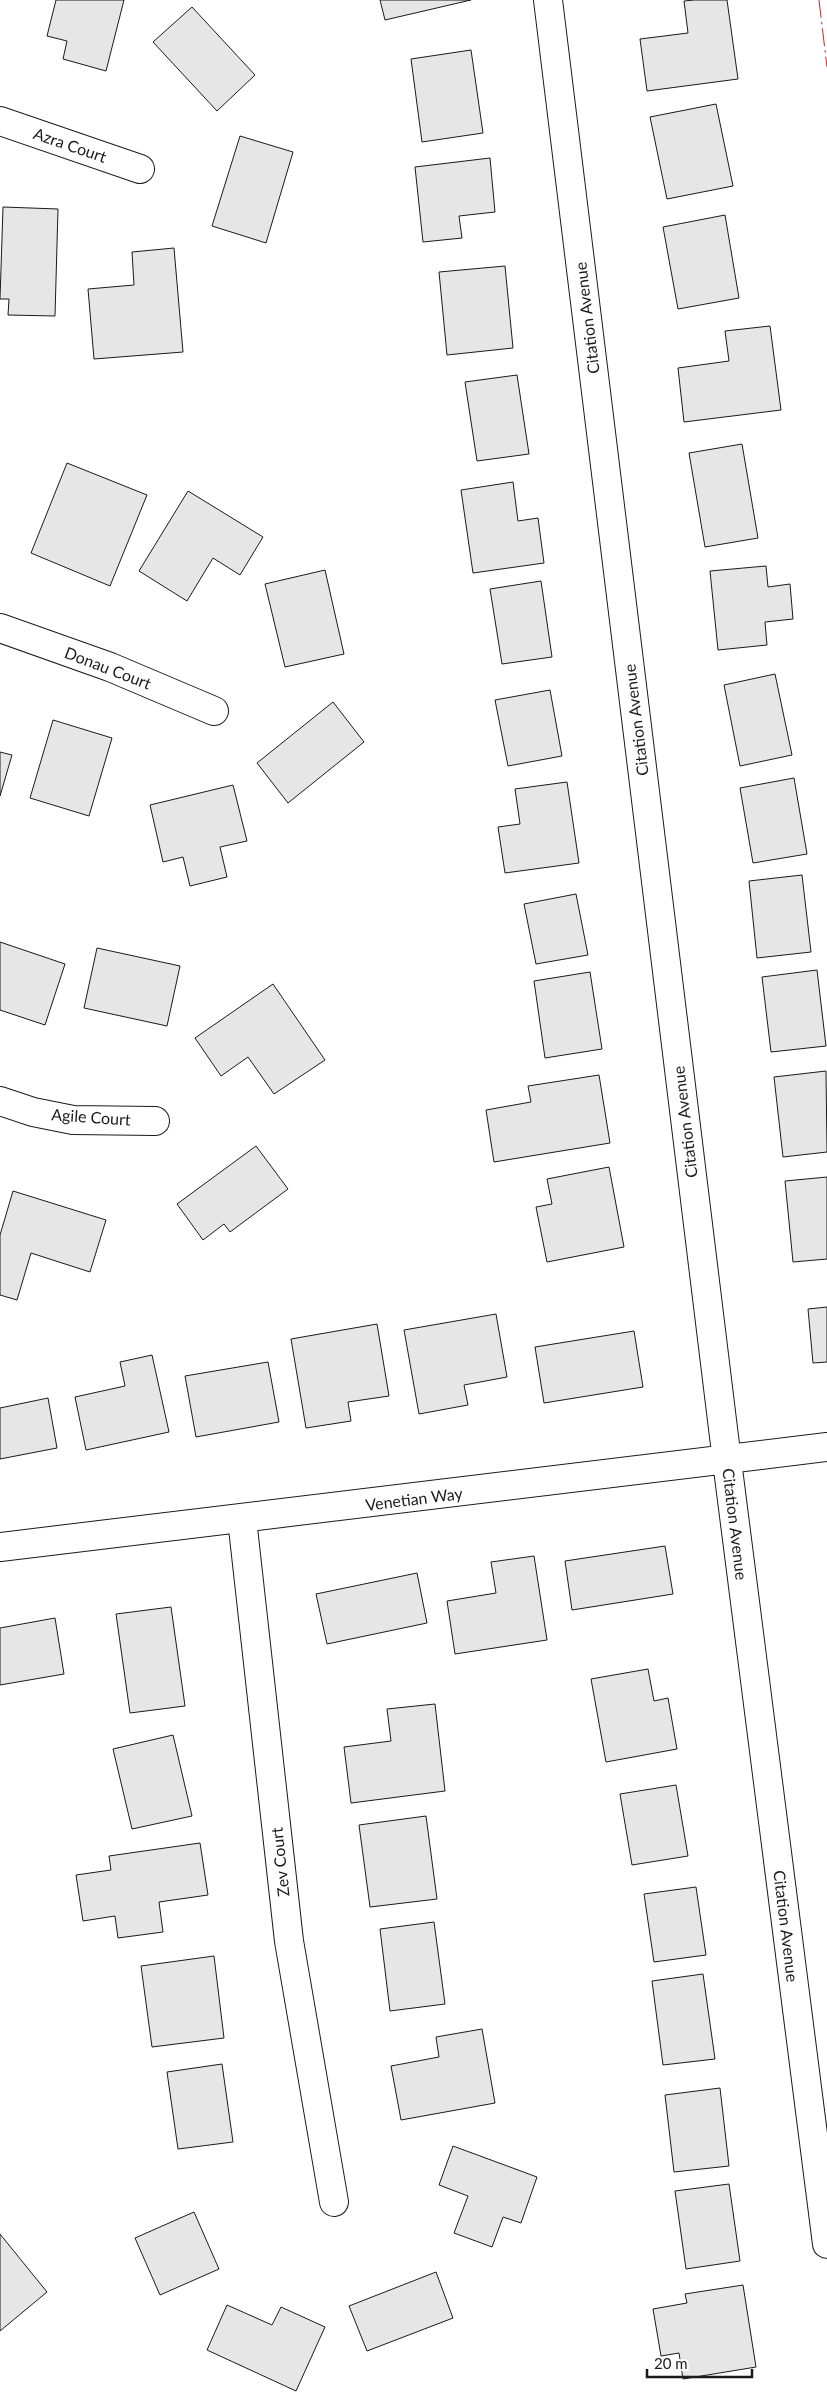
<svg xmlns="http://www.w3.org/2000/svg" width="827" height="2399" viewBox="0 0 827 2399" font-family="Lato,sans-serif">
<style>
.building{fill:#e6e6e6;stroke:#1a1a1a}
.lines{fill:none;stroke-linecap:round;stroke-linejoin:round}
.street-casing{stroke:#1a1a1a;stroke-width:30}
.street{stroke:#fff;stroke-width:28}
.power{stroke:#c62828;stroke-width:1;stroke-dasharray:18 4 2.5 4;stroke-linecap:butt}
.labels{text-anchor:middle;stroke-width:4;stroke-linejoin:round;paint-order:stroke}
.street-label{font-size:16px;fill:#1a1a1a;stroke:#fff}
</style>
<rect width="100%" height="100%" fill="#fff"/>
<!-- building -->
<path class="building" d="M56,0H124L106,71L63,59L67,41L47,36Z
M380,0H471L385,20Z
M694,0H727L738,79L647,91L640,39L688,33L684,1Z
M192,7L255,75L217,111L153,42Z
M471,50L483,133L422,142L411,59Z
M716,104L733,186L667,199L650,117Z
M240,136L293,152L266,243L212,226Z
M490,158L495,212L459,216L462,238L423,242L415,167Z
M3,207L58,209L55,316L8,315L9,299H0Z
M725,215L739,298L678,309L663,227Z
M174,248L183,352L94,359L88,289L134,285L132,252Z
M505,266L513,348L447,355L439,272Z
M770,326L781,410L684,422L678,368L729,361L725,331Z
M517,375L529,454L477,461L465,382Z
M742,444L758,538L705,547L689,453Z
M67,463L147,495L110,586L31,553Z
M513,482L518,521L538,518L544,563L473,573L461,490Z
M188,491L263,537L240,575L213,558L187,601L139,571Z
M766,566L768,587L790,584L793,619L765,622L767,645L718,650L710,571Z
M325,570L344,654L285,667L265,584Z
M541,581L552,657L502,664L490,589Z
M775,674L792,755L740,766L724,685Z
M550,690L562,756L508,766L495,700Z
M333,702L364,742L288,803L257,763Z
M53,720L112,738L89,816L30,798Z
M0,752L12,755L0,796Z
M794,778L807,854L753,863L740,788Z
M567,782L579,863L505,873L498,827L520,824L515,789Z
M233,785L247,841L220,847L227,877L190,886L183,857L163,862L150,805Z
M802,875L811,952L757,958L749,881Z
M576,894L588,955L536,964L524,904Z
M0,942L65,964L45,1025L0,1010Z
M97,948L180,966L167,1026L84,1008Z
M817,970L826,1046L771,1052L762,977Z
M590,972L602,1049L545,1058L534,981Z
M273,984L325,1060L274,1094L248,1057L221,1076L195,1038Z
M826,1071L827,1152L783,1157L774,1077Z
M599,1075L610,1143L494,1162L486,1110L531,1102L528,1086Z
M256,1146L288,1189L230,1232L224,1224L203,1240L177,1204Z
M609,1167L624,1247L547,1262L536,1207L552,1204L547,1179Z
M827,1177V1259L793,1262L785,1181Z
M13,1191L106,1220L90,1272L31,1253L17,1300L0,1295V1235Z
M827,1307V1362L813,1363L808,1309Z
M496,1314L507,1377L464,1385L468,1405L419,1414L404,1330Z
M377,1324L389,1396L348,1402L351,1421L306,1428L291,1339Z
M634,1331L643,1387L544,1403L535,1347Z
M152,1355L169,1432L86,1450L75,1397L125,1386L120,1362Z
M268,1362L279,1422L196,1437L185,1376Z
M48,1398L57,1448L0,1459V1408Z
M665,1546L673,1594L572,1610L565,1561Z
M534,1556L547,1640L455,1654L447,1601L496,1593L491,1562Z
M417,1573L427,1623L327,1644L316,1594Z
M171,1607L185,1706L130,1713L116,1614Z
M55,1618L64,1674L0,1685V1628Z
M648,1669L654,1701L668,1698L677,1749L606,1762L591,1679Z
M435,1704L445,1791L351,1803L344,1747L391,1741L387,1709Z
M173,1735L192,1816L132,1829L113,1749Z
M676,1785L688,1856L632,1865L620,1794Z
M426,1816L437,1899L370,1907L359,1825Z
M200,1843L208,1895L159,1902L163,1932L118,1938L115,1916L83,1921L76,1875L111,1870L109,1856Z
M696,1887L706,1955L654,1962L644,1894Z
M434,1922L445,2004L390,2011L380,1929Z
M214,1956L224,2038L152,2047L141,1966Z
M703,1974L715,2059L663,2065L652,1981Z
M482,2029L495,2103L401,2120L391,2066L439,2057L436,2037Z
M222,2064L233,2142L178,2149L167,2072Z
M720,2088L729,2166L674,2172L665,2095Z
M453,2146L537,2177L521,2223L503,2217L492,2247L454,2233L468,2196L439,2185Z
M729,2184L740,2261L686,2269L675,2191Z
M194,2212L219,2269L160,2295L135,2238Z
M0,2234L47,2292L0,2331Z
M436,2272L453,2318L367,2351L349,2306Z
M743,2285L756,2367L683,2379L679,2353L661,2356L653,2309L687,2303L685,2294Z
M227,2305L272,2325L281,2307L325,2327L296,2391L207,2350Z"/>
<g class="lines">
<!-- street casing -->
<g class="street-casing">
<path id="street" d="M548,0L727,1461L827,2244
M0,121L140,169
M0,628L110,667L214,711
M0,1101L33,1112L73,1120L155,1121
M242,1519L289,1941L334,2202
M0,1547L827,1447"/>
</g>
<!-- street -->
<use href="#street" class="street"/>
<!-- power -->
<path class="power" d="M819,0L827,67"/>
</g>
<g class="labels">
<!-- street labels -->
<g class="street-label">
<text transform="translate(70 145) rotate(19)" y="6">Azra Court</text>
<text transform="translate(587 318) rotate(-97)" y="6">Citation Avenue</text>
<text transform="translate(108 668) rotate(21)" y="6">Donau Court</text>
<text transform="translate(636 720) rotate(-97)" y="6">Citation Avenue</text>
<text transform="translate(91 1117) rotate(4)" y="6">Agile Court</text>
<text transform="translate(685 1122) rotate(-97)" y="6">Citation Avenue</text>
<text transform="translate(414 1499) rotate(-7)" y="6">Venetian Way</text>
<text transform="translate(735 1524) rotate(83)" y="6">Citation Avenue</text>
<text transform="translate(280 1862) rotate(-96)" y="6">Zev Court</text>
<text transform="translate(786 1926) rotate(83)" y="6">Citation Avenue</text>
</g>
</g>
<!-- scale -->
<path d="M647 2369v8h105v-8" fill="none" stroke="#1a1a1a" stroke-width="2.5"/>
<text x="654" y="2369" font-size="15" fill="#1a1a1a" stroke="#ffffff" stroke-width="4" paint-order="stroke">20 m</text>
</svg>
